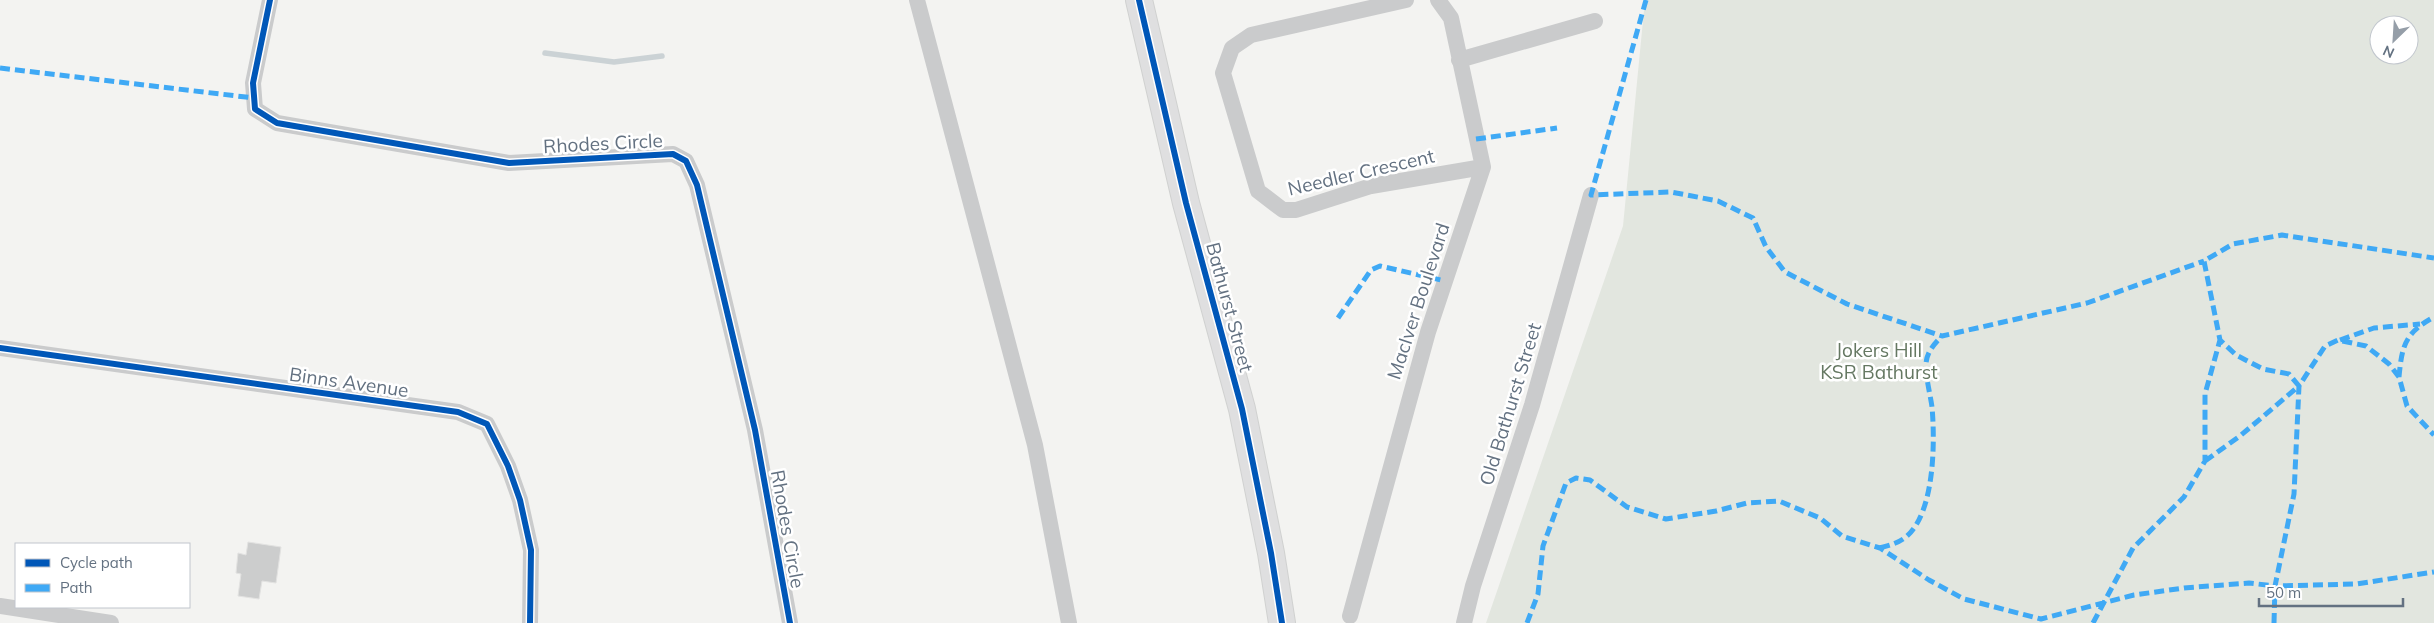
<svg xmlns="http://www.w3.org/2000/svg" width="2434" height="623" viewBox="0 0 2434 623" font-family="Mulish,sans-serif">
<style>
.green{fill:#e2e6df;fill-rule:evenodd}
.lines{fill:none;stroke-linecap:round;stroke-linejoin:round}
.stream{stroke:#cbd2d5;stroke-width:5.5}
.building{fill:#cccdcd;stroke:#e2e2e1}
.primary-casing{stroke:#d0d1d0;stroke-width:28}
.minor{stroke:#cacbcc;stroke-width:16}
.primary{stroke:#dfdfe0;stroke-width:26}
.quiet{stroke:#3fa9f5;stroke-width:5;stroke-dasharray:10 5;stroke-linecap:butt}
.cycleway-casing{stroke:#fff;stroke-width:9}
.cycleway{stroke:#0057b8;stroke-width:6}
.labels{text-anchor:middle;stroke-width:5;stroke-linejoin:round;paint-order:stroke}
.street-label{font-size:19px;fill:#637181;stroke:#fff}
.park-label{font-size:19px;fill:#657862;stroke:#fff}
</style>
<rect width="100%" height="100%" fill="#f3f3f1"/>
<!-- green -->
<path class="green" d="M1645,0H2434V623H1486L1623,226ZM2379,25H2409V55H2379Z"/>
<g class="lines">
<!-- stream -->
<path class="stream" d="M545,53L614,62L662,56"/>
</g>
<!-- building -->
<path class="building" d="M248,542L281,547L276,583L262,581L259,599L238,596L241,574L236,573L238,553L246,555Z"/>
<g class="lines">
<!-- primary casing -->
<g class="primary-casing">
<path id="primary" d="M1139,0L1186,203L1242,409L1271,553L1282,623"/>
</g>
<!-- minor -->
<path class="minor" d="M270,0L253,83L255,109L277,123L509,163L673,154L686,161L697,185L755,430L790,623
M917,0L1035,445L1069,623
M1406,0L1251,35L1232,48L1223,73L1258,191L1283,210H1296L1371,186L1483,167
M1459,60L1595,21
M0,348L458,412L487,424L508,466L520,500L531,550L530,623
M0,606L111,623
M1350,616L1428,332L1483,167L1451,18L1438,0
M1464,623L1473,586L1532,405L1591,195"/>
<!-- primary -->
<use href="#primary" class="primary"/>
<!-- quiet -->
<path class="quiet" d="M1646,0L1591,195L1671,192L1718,201L1753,218L1766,247L1785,272L1847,304L1942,336L2087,303L2204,261
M0,68L254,98
M1476,139L1557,128
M1338,318L1371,270L1380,266L1445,281
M2340,340L2374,328L2420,324
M2399,377C2402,345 2405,333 2434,317
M2205,461L2240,436L2299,386L2289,374L2263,369L2236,355L2220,340L2204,261L2233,244L2282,235L2434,258
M1880,548C1890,545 1899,543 1907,536C1935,511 1935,441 1932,407C1930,393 1926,379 1926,365C1926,353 1934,344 1942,336
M1527,623L1538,594L1543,546L1566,483L1576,478L1590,480L1627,507L1666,519L1716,511L1747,503L1779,501L1820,518L1842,536L1880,548L1929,580L1964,599L2041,619L2134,595L2184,588L2249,583L2275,586L2294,494L2299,386L2325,346L2338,340L2366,346L2389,364L2399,377L2407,406L2434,435
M2093,623L2133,548L2184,497L2205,461V394L2220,340
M2274,623L2275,586L2356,584L2434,572"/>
<!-- cycleway casing -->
<g class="cycleway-casing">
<path id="cycleway" d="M270,0L253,83L255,109L277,123L509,163L673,154L686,161L697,185L755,430L790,623
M1139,0L1186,203L1242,409L1271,553L1282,623
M0,348L458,412L487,424L508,466L520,500L531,550L530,623"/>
</g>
<!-- cycleway -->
<use href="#cycleway" class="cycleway"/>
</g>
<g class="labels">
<!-- street labels -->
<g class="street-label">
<text transform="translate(603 143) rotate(-3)" y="7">Rhodes Circle</text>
<text transform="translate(1361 172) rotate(-13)" y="7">Needler Crescent</text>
<text transform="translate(1418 301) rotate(-72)" y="7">MacIver Boulevard</text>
<text transform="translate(1230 307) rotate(75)" y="7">Bathurst Street</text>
<text transform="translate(349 382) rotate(8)" y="7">Binns Avenue</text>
<text transform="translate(1510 404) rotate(-73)" y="7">Old Bathurst Street</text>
<text transform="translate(788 529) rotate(80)" y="7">Rhodes Circle</text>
</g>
<!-- park labels -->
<g class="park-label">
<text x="1879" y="357">Jokers Hill<tspan x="1879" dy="22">KSR Bathurst</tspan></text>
</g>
</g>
<!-- legend -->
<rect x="15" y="543" width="175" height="65" fill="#ffffff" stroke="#c1c6cd"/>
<rect x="25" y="559" width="25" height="8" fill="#0057b8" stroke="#c1c6cd"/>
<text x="60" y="568" font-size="15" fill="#637181">Cycle path</text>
<rect x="25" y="584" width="25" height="8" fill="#3fa9f5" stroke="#c1c6cd"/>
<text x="60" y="593" font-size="15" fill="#637181">Path</text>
<!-- north arrow -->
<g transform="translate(2394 40) rotate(205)"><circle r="24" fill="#ffffff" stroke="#c1c6cd"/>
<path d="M0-4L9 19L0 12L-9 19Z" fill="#959ea8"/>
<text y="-8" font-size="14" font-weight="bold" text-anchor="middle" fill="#637181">N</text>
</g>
<!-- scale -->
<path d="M2259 598v8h144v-8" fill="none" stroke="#637181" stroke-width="2.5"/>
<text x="2266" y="598" font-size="15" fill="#637181" stroke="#ffffff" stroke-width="4" paint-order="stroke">50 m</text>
</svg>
